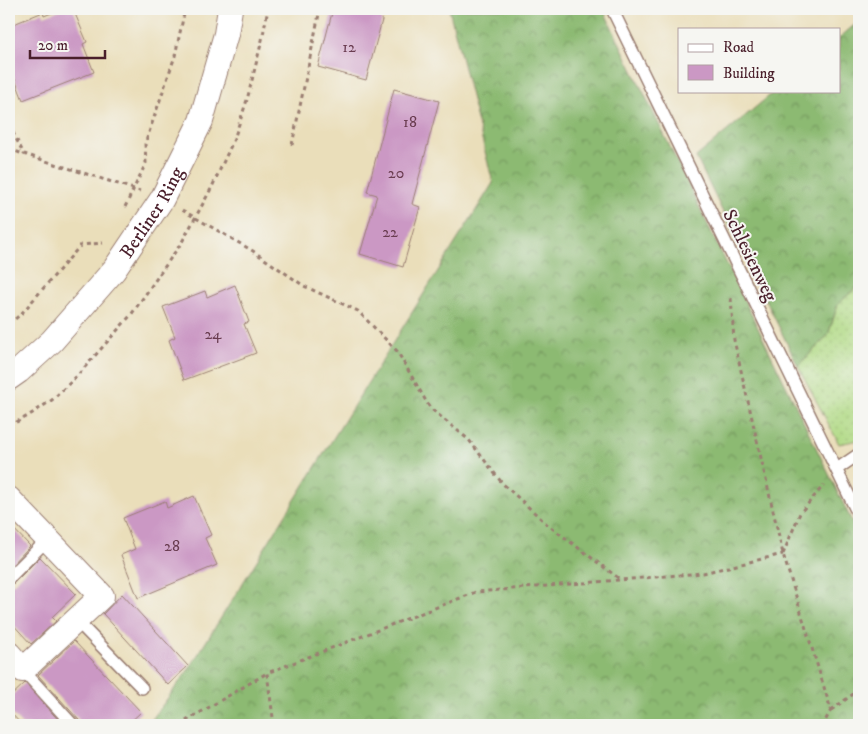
<svg xmlns="http://www.w3.org/2000/svg" width="868" height="734" viewBox="0 0 868 734" font-family="'IM FELL DW Pica',serif">
<style>
.grass{fill:url(#grass-dots);stroke:#7e7c58}
.forest{fill:url(#forest-crowns);stroke:#6b6c4e}
.building{fill:#cb98c4}
.lines{fill:none;stroke-linecap:round;stroke-linejoin:round}
.service-casing{stroke:#9a7e72;stroke-width:14}
.minor-casing{stroke:#9a7e72;stroke-width:26}
.path{stroke:#9a7e72;stroke-width:3;stroke-dasharray:4 4;stroke-linecap:butt}
.service{stroke:#fff;stroke-width:11}
.minor{stroke:#fff;stroke-width:24}
.labels{text-anchor:middle;stroke-width:4;stroke-linejoin:round;paint-order:stroke}
.number-label{font-size:16px;fill:#6a3d51}
.street-label{font-size:19px;fill:#4a1f2b;stroke:#f6f6f2}
</style>
<defs>
<pattern id="grass-dots" width="8" height="8" patternUnits="userSpaceOnUse" patternTransform="scale(1.25)"><rect width="8" height="8" fill="#b1da85"/><path d="M2 2h.1M6 6h.1" fill="none" stroke="#9abb73" stroke-width="1.8" stroke-linecap="round"/></pattern>
<pattern id="forest-crowns" width="20" height="18" patternUnits="userSpaceOnUse" patternTransform="scale(1.25)"><rect width="20" height="18" fill="#8cba72"/><path d="M2 6a3 3 0 1 1 6 0M12 15a3 3 0 1 1 6 0" fill="none" stroke="#74975e"/></pattern>
</defs>
<rect width="100%" height="100%" fill="#f6f6f2"/>
<filter id="ink" filterUnits="userSpaceOnUse"><feTurbulence type="fractalNoise" baseFrequency=".02" numOctaves="2"/><feDisplacementMap in="SourceGraphic" scale="10" xChannelSelector="R" yChannelSelector="G"/><feConvolveMatrix kernelMatrix="1 2 1 2 8 2 1 2 1" color-interpolation-filters="sRGB"/></filter>
<filter id="wash" filterUnits="userSpaceOnUse"><feTurbulence type="fractalNoise" baseFrequency=".0096" numOctaves="4" result="noise"/><feDisplacementMap in="SourceGraphic" scale="20" xChannelSelector="R" yChannelSelector="G"/><feGaussianBlur stdDeviation="1.12" result="paint"/><feColorMatrix in="noise" values="0 0 0 0 0 0 0 0 0 0 0 0 0 0 0 0 0 1.4 0 .05"/><feComposite in="paint" operator="in"/></filter>
<g filter="url(#wash)">
<rect width="100%" height="100%" fill="#eadeba"/>
<!-- grass -->
<path class="grass" d="M859,285V440L839,444L798,366L828,335L838,304Z"/>
<!-- forest -->
<path class="forest" d="M449,9H603L859,536V725H148L189,669L493,183Z
M859,21V285L838,304L828,335L798,366L696,157L775,91H839V38Z"/>
<g id="blocks">
<!-- building -->
<path class="building" d="M62,9H73L87,42L83,44L94,72L23,100L9,64V26L43,12L44,16Z
M333,9H385L366,80L318,67Z
M394,89L439,101L412,204L420,207L403,267L360,254L377,195L367,192Z
M235,285L249,322L244,324L256,353L184,380L169,340L175,337L163,307L205,291L207,297Z
M194,496L211,535L205,538L217,565L138,598L121,555L135,549L123,518L165,501L167,508Z
M9,524L30,546L9,568Z
M40,557L76,594L52,617L56,621L31,644L9,620V585L14,583Z
M122,594L188,666L168,685L103,614Z
M74,641L141,712L127,725H80L79,720L38,675Z
M25,683L63,725H22L9,711V698Z"/>
</g>
</g>
<g filter="url(#ink)">
<use href="#blocks" fill-opacity="0" stroke="#9a7e72" stroke-width="1"/>
<g class="lines">
<!-- service casing -->
<g class="service-casing">
<path id="service" d="M612,9L859,516
M837,469L859,454
M9,578L48,539
M76,620L142,688
M23,670L73,725"/>
</g>
<!-- minor casing -->
<g class="minor-casing">
<g id="minor">
<path id="s1" d="M9,378L19,371L52,341L114,270L162,199L201,121L226,34L230,9"/>
<path d="M9,499L102,596L23,670L9,654"/>
</g>
</g>
<!-- path -->
<path class="path" d="M9,125L24,154L140,191
M292,145L320,9
M9,149L23,154
M125,207L146,163L145,144L175,56L185,9
M182,210L253,251L304,286L358,311L397,351L430,408L469,440L502,483L548,525L621,580
M731,298L734,340L783,554L831,710L823,725
M9,324L21,314L81,245L103,243
M9,426L28,416L52,400L77,376L131,315L182,242L212,187L234,139L247,100L262,40L268,9
M783,554L800,513L824,485
M831,710L859,690
M9,723L11,725
M179,725L267,673
M274,725L267,673L476,592L703,573L783,554"/>
<!-- service -->
<use href="#service" class="service"/>
<!-- minor -->
<use href="#minor" class="minor"/>
</g>
</g>
<g class="labels">
<!-- number labels -->
<g class="number-label">
<text x="349" y="52">12</text>
<text x="410" y="127">18</text>
<text x="396" y="178">20</text>
<text x="390" y="237">22</text>
<text x="213" y="339">24</text>
<text x="172" y="551">28</text>
</g>
<!-- street labels -->
<g class="street-label">
<text dy="7" stroke="none"><textPath href="#s1" startOffset="220">Berliner Ring</textPath></text>
<text transform="translate(751 255) rotate(64)" y="7">Schlesienweg</text>
</g>
</g>
<!-- margin -->
<rect width="868" height="734" fill="none" stroke="#f6f6f2" stroke-width="30"/>
<!-- legend -->
<rect x="678" y="28" width="162" height="65" fill="#f6f6f2" stroke="#b1a0a2"/>
<rect x="688" y="44" width="25" height="8" fill="#ffffff" stroke="#b1a0a2"/>
<text x="723" y="52" font-size="15" fill="#4a1f2b">Road</text>
<rect x="688" y="65" width="25" height="15" fill="#cb98c4" stroke="#b1a0a2"/>
<text x="723" y="78" font-size="15" fill="#4a1f2b">Building</text>
<!-- scale -->
<path d="M30 50v8h75v-8" fill="none" stroke="#4a1f2b" stroke-width="2.5"/>
<text x="38" y="50" font-size="15" fill="#4a1f2b" stroke="#f6f6f2" stroke-width="4" paint-order="stroke">20 m</text>
</svg>
